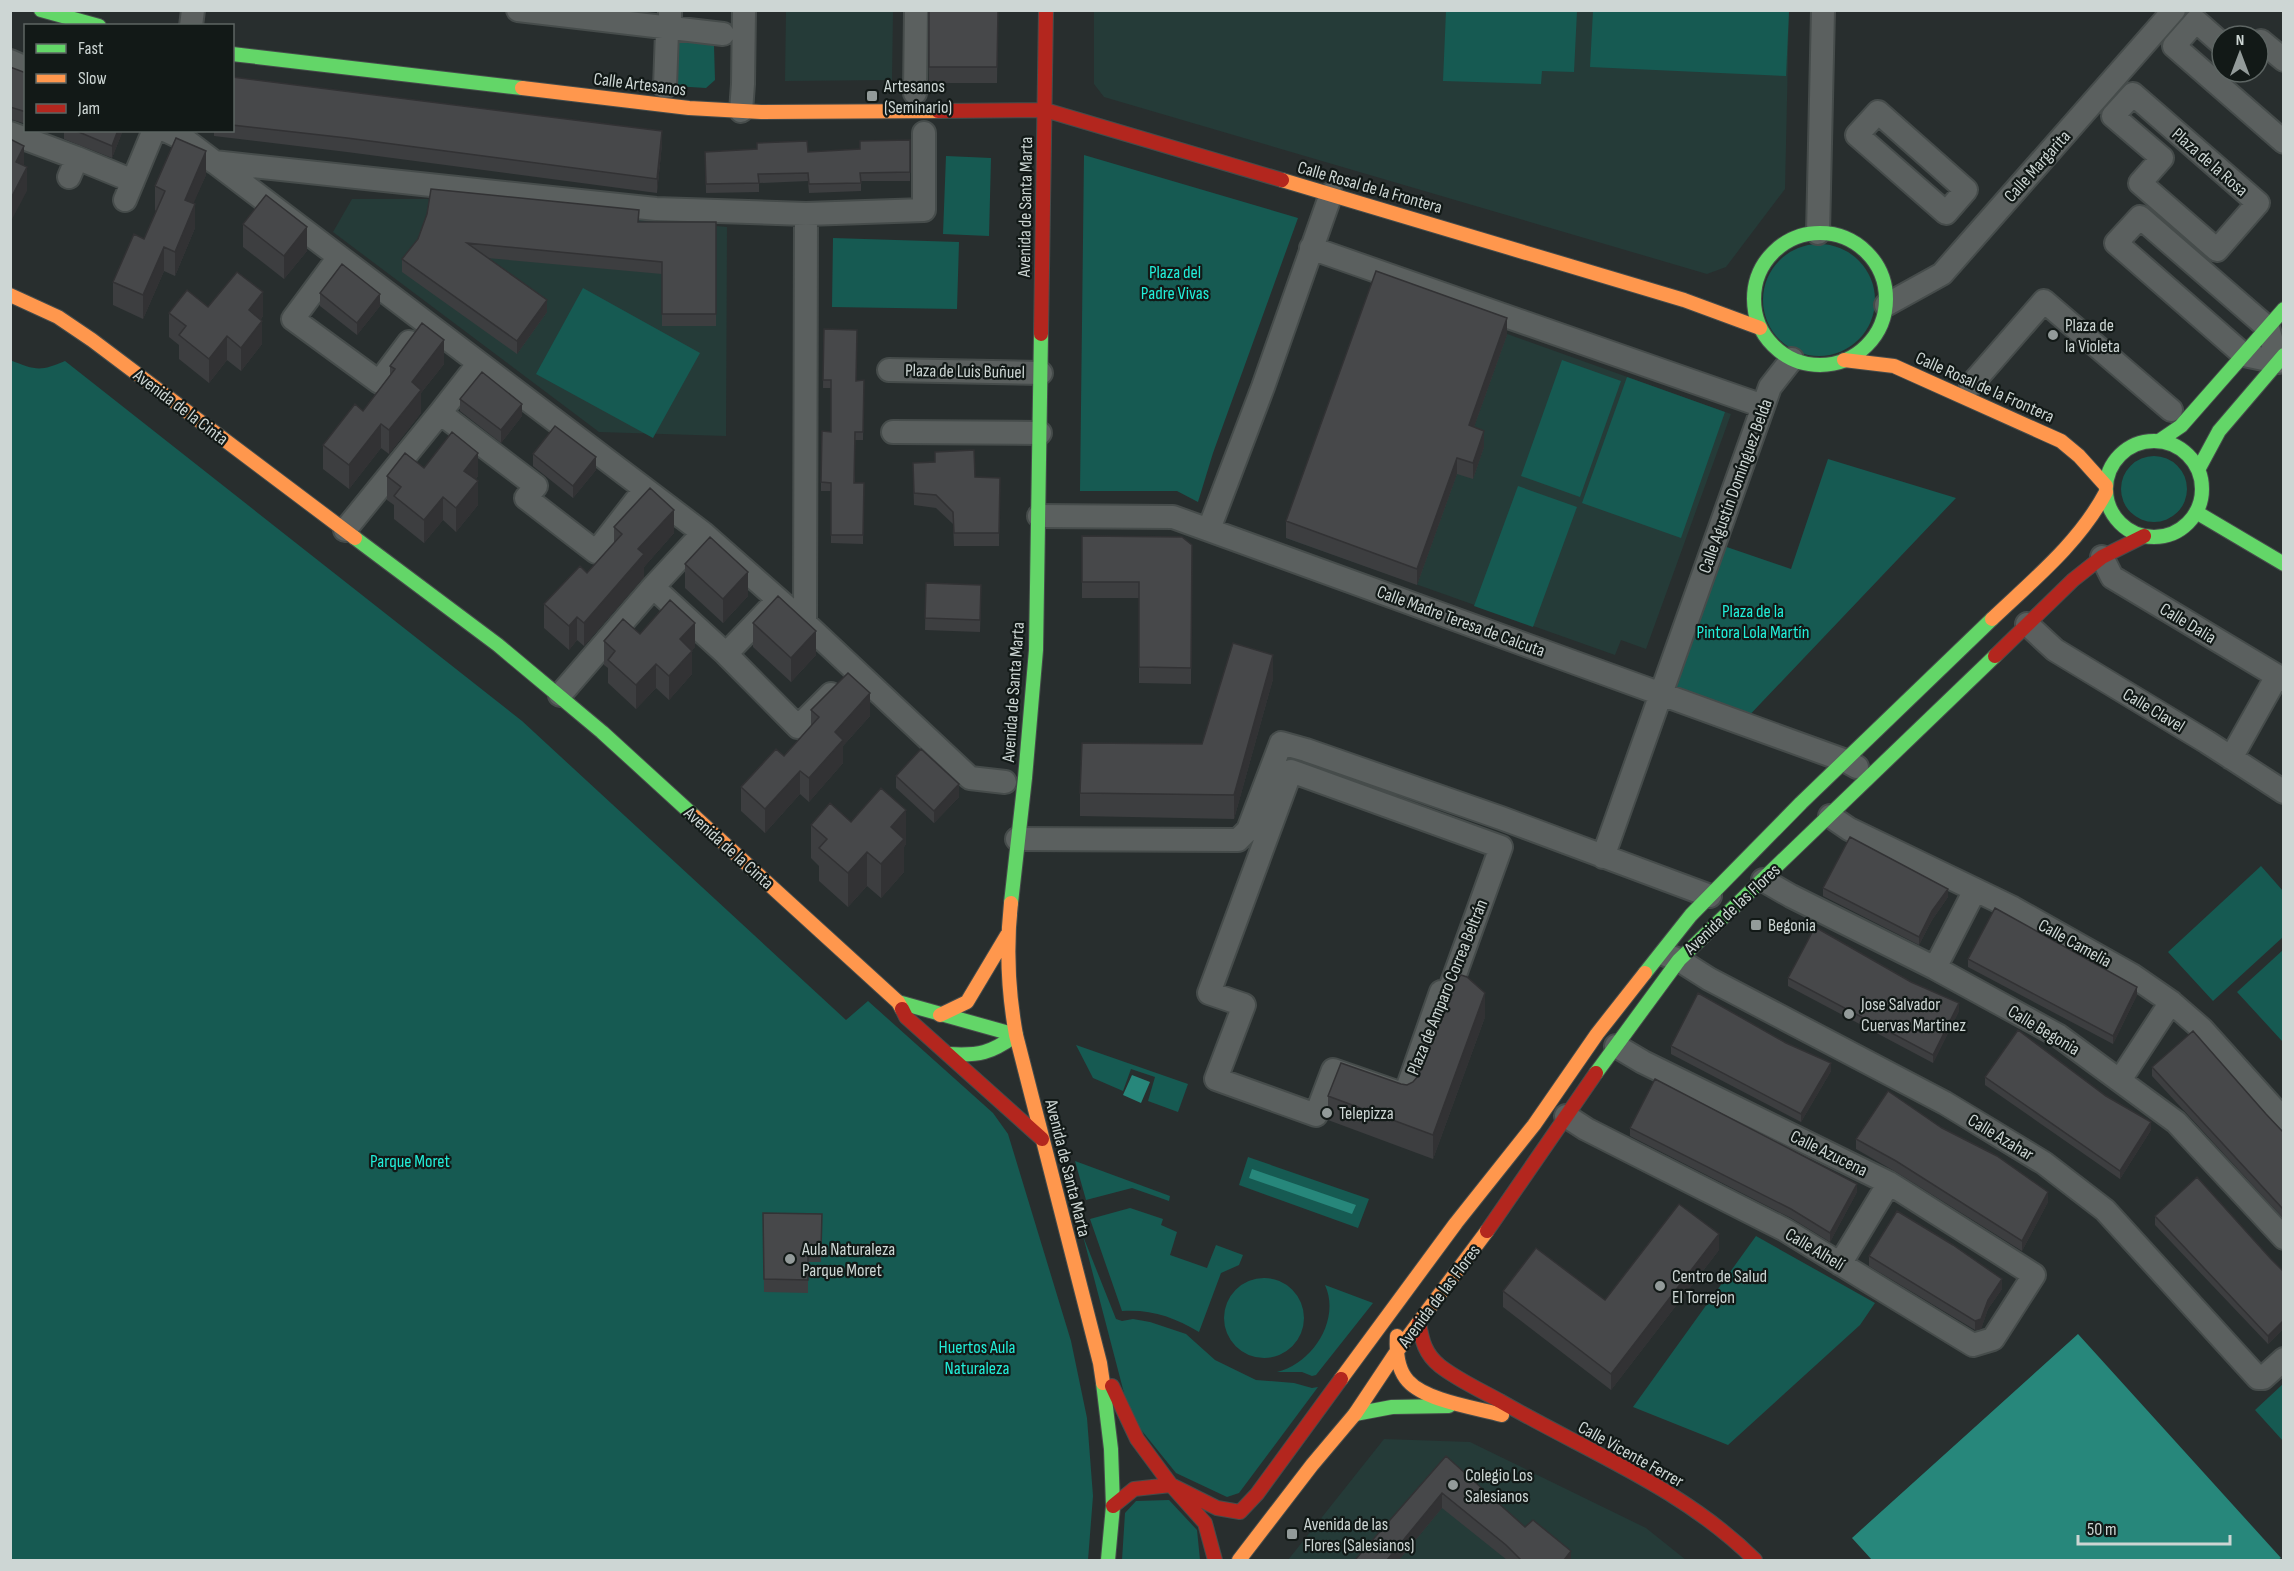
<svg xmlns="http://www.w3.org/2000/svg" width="2294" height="1571" viewBox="0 0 2294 1571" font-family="'Sofia Sans Condensed',sans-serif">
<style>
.built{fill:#253b38}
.green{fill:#165a52}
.water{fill:#27877b}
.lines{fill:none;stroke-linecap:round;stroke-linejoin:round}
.street-casing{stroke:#464c4b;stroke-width:26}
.fast-casing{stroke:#464c4b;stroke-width:16}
.slow-casing{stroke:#464c4b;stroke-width:16}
.jam-casing{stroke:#464c4b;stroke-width:16}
.street{stroke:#5b605f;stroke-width:22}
.fast{stroke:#63d668;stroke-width:14}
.slow{stroke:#ff974d;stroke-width:14}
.jam{stroke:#b3261e;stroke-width:14}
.wall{fill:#3d3e40}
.shaded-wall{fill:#323234}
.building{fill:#47484a;stroke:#323234;stroke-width:1.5}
.poi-dot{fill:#939b9a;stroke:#121917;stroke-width:2}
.labels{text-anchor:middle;stroke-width:4.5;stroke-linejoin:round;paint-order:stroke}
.street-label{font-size:18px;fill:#cdd6d4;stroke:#121917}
.poi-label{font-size:18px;fill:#cdd6d4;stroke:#121917;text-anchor:start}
.park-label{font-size:18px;fill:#22eed9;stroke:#121917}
</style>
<rect width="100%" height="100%" fill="#282e2e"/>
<!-- built -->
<path class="built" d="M786,11H893L892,80L785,81Z
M1094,11H1789L1785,189L1726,267L1707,274L1104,97L1094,84Z
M352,199H427L727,227L726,436L599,432L333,232Z
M1376,287L1731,414L1646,649L1621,640L1615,655L1286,538Z
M1384,1439L1470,1442L1646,1528L1686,1560H1288Z"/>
<!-- green -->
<path class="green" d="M1446,11H1577L1574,72L1542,71L1541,84L1443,81Z
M1593,11H1789L1786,76L1590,67Z
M674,39L709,40L714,46L715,80L706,88L674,86Z
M1084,155L1298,218L1213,453L1198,502L1177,491H1080Z
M946,156L991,158L989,236L943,234Z
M833,238L959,242L957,309L832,307Z
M1763 300a56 56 0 1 1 112 0a56 56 0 1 1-112 0Z
M583,288L700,353L653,438L536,374Z
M10,360C35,370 40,372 65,361L522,721L846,1020L868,1001L993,1113L1008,1134L1071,1341L1087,1418L1093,1496L1088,1560H11Z
M1562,360L1621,381L1580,497L1521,476Z
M1627,377L1725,412L1681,538L1582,503Z
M2121 489a33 33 0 1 1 66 0a33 33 0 1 1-66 0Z
M1828,459L1956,498L1742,723L1661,693L1715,543L1791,569Z
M1518,486L1577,507L1533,627L1474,606Z
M2261,866L2283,891V937L2213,1001L2168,952Z
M2283,950L2284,1040L2282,1041L2237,992Z
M1076,1045L1188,1084L1178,1112L1148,1101L1155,1077L1131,1069L1123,1091L1093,1078Z
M1248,1157L1369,1199L1358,1228L1239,1185Z
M1075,1161L1170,1196L1169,1201L1132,1188L1086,1200Z
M1130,1208L1163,1219L1161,1225L1177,1232L1170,1255L1207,1268L1216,1245L1243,1255L1239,1265L1221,1273L1199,1332C1174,1317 1151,1309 1122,1311L1090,1219Z
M1083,1236L1116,1319L1122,1321L1133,1319L1150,1322L1186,1334L1215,1360L1256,1380L1294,1383L1312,1388L1318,1387L1239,1493L1227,1497L1176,1473L1130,1416Z
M1756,1236L1875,1303L1860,1325L1728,1445L1633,1407Z
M1224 1318a40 40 0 1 1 80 0a40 40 0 1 1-80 0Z
M1325,1285L1373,1303L1316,1375L1312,1376L1302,1372H1277C1312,1364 1341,1320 1325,1285Z
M2283,1384V1441L2255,1410Z
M1169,1500L1197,1530L1200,1560H1122L1125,1513L1136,1501Z"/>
<!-- water -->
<path class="water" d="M1132,1075L1150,1082L1141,1103L1123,1095Z
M1252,1169L1356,1205L1352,1214L1249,1178Z
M2078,1334L2281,1558L2278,1560H1872L1852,1538Z"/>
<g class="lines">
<!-- street casing -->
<g class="street-casing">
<path id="street" d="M518,10L723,34
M191,26L193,10
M2222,44L2196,21L2174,46L2284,142
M2258,45L2261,41L2284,60
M10,61L26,68
M665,87L667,32L670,29V10
M915,93L916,10
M2133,94L2258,203L2217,250L2140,183L2162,158L2113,116Z
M741,111L743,84L744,10
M1878,112L1966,190L1946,213L1857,135Z
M165,130L184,139L703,533L805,623L970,778L1005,782
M10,133L77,158
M214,162L656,209L806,214L924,210V133
M69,177L77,158L133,181
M125,200L154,130
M2140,217L2268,328L2278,362L2244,355L2116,243Z
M1818,233L1823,10
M1311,248L1763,406
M339,257L293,319L379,382L409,342
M1886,305L1942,274L2174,10
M479,363L440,413L536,486L526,498L596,552L645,489
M889,370L1041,373
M1971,385L2044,301L2171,410
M893,432L1040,433
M1039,516L1173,517L1846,761L1857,767
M1209,529L1263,387L1331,194
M345,530L440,413
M703,533L653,587L726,654
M2102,557L2112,577L2284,680
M774,604L726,654L798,727L831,694
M805,623L806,214
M2027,624L2055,650L2207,742L2284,792
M560,695L653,587
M2231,758L2277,676
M1291,771L1501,847L1448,994L1441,992L1405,1095L1333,1070L1316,1115L1216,1079L1244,1005L1209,993Z
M1830,816L1849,829L2013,908L2132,975L2171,1002L2202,1029L2284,1120
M1017,839L1238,840L1248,830L1281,743L1306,750L1501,818L1710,896
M1603,857L1770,387L1792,359
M1763,880L1791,896L1935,968L2059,1036L2176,1122L2284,1238
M1666,955L1679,960L1709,979L1945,1103L2044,1163L2105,1210L2258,1378H2263L2284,1359
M1935,968L1975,890
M2120,1080L2171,1002
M1566,1116L1586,1129L1785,1230L1973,1345L1993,1339L2034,1275L1889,1183L1643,1062L1616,1046
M1840,1264L1889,1183"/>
</g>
<!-- fast casing -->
<g class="fast-casing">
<path id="fast" d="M41,10L99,26
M232,54L522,88
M1754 299a66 66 0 1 1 132 0a66 66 0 1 1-132 0Z
M2159,441L2181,426L2284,309
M2106 489a48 48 0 1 1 96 0a48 48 0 1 1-96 0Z
M2198,470L2219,431L2284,355
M2196,512L2284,564
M355,538L498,645L602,732L694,816
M1011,903L1025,778L1036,650L1041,334
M1645,973L1691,915L1801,803L1992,619
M898,1002L1016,1035
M948,1054C979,1056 991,1053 1016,1035
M1596,1073L1679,960L1995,656
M1103,1383L1111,1449L1113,1506L1108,1560
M1355,1414L1392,1407L1449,1406"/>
</g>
<!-- slow casing -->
<g class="slow-casing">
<path id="slow" d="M522,88L689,108L761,112L938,111
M1282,180L1684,300L1760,328
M10,295L58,317L92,340L355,538
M1844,360L1894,366L2061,441L2079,456L2106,486
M1992,619C2033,580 2079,543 2106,492
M694,816L898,1002L902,1009
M1011,903C1006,948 1008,991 1016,1035L1100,1363L1103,1383
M940,1015L967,1002L1007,935
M1397,1336C1396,1351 1398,1370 1408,1381C1426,1401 1477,1408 1502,1415
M1341,1379L1456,1223L1534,1125L1597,1034L1645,973
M1239,1560L1312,1465L1355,1414L1395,1354L1487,1231"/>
</g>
<!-- jam casing -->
<g class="jam-casing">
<path id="jam" d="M938,111L1045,110L1282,180
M1041,334L1046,10
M1995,656L2073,580L2102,557L2144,536
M902,1009L906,1017L1042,1139
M1487,1231L1596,1073
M1419,1323C1422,1341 1425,1354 1440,1366C1458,1380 1480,1390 1500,1401C1586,1451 1683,1488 1755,1560
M1112,1386L1137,1439L1171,1485L1205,1523L1215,1560
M1113,1506L1134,1489L1171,1485L1217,1508L1240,1512L1257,1494L1341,1379"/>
</g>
<!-- street -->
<use href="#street" class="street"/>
<!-- fast -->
<use href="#fast" class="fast"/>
<!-- slow -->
<use href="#slow" class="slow"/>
<!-- jam -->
<use href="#jam" class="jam"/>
</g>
<!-- wall -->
<path class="wall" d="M929,10H998L997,83H929Z
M10,67L26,73V124L10,119Z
M232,77L662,144L657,193L347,152L214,136V130H232Z
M64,130H123L112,158L64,139Z
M910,140V181H861V191L809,193L808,181L759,183V192L706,193L705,152H808L860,149Z
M206,175L193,203L195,228L175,276L164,271L143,319L113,305V282L144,239L156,211L155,210V186Z
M639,222H716V326H662V274L487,258L547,312L517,354L402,272V259L418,239Z
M243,224L307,251L284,279L243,247Z
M320,293L380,306L357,335L320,306Z
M208,307L263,316L261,319L262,344L241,371L227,360L209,383L179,359V345L169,337V313Z
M824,329L856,381L864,380L863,440H855V483H864L863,544L831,543V491H821V482L831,432V388H823Z
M1507,335L1474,427L1484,447L1473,479L1457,474L1417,585L1286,538V521Z
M444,364L421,393V413L389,454L381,448L349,489L323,469V445L363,411L390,375V366Z
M460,399L522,416L501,443L460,411Z
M533,454L596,470L573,498L533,466Z
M424,468L478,476L476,479L478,505L456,532L443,520L424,543L394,519V505L387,500V476Z
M913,475L1000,478L999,546H954L953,524L936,508L914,505Z
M614,527L674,533L644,567V577L584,646L577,640L569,650L544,628V604L587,573L614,543Z
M1082,536L1192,545L1191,684L1139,683V598H1082Z
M685,564L748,596L723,623L685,588Z
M926,583L981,597L980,632L925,630Z
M753,623L816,655L791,682L753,647Z
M640,634L695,647L692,650V674L669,700L656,688L636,709L608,683V668L604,665V641Z
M1273,679L1234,819L1080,816V793L1202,744Z
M811,710L870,716L843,746V763L809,802L800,794L765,833L741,811V787L784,756L811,726Z
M896,776L959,797L934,823L896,788Z
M851,822L906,844L904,847V872L881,898L867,886L848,907L819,881V866L811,858V825Z
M1823,888L1948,897L1932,920L1919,945L1823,896Z
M1968,959L2137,995L2113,1044L1968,967Z
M1788,978L1911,982L1959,1011L1933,1063L1788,986Z
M1485,1017L1433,1159L1328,1120V1096L1401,1084L1407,1085L1413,1082Z
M1671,1046L1831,1071L1801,1122L1671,1054Z
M2152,1067L2266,1114L2283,1132V1218L2152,1076Z
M1985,1077L2151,1130L2120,1179L1985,1085Z
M1630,1128L1857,1192L1830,1242L1791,1218L1630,1136Z
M1856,1139L2048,1202L2022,1251L1896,1172L1856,1149Z
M763,1213L822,1214L821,1262H808V1293L764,1292Z
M2155,1216L2271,1259L2283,1271V1329L2268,1344L2155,1225Z
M1719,1250L1611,1390L1503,1307V1291L1605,1300Z
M1869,1256L2002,1289L1988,1309L1981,1329L1975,1330L1869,1266Z
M1446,1456L1525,1527L1571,1560H1507L1442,1508L1399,1560Z"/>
<!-- shaded-wall -->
<path class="shaded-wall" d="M118,130H123L112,158V146Z
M662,131V144L657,193V179Z
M24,146V169L16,162Z
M206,151V175L185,223V200Z
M27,167V191L10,223V200Z
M195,204V228L175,276V252Z
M307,227V251L284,279V256Z
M164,247V271L143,319V295Z
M263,292V316L249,334V310Z
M380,294V306L357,335V323Z
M547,300V312L517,354V341Z
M1507,318V335L1469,441V425Z
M262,321V344L241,371V348Z
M227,336V360L209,383V359Z
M444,340V364L421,393V413L389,454V430L412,382Z
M522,404V416L501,443V430Z
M381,424V448L349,489V465Z
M1484,431V447L1473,479V463Z
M478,453V476L464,494V471Z
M596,457V470L573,498V486Z
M1457,458V474L1417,585V569Z
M478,481V505L456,532V508Z
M443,497V520L424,543V520Z
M674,510V533L644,567V577L584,646V623L638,549Z
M748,572V596L723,623V599Z
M577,617V640L569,650V626Z
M695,623V647L680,663V639Z
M816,631V655L791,682V658Z
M692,651V674L669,700V676Z
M1273,655V679L1234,819V795Z
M656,664V688L636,709V685Z
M870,693V716L843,746V763L809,802V778L835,732Z
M800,771V794L765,833V809Z
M959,784V797L934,823V811Z
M906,810V844L904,847V872L881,898V864L891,827Z
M867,852V886L848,907V873Z
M1948,889V897L1932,920L1919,945V937L1932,911Z
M2137,987V995L2113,1044V1036Z
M1485,993V1017L1433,1159V1135Z
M1959,1003V1011L1933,1063V1055Z
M1831,1063V1071L1801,1122V1114Z
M2151,1122V1130L2120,1179V1171Z
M1857,1184V1192L1830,1242V1233Z
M2048,1192V1202L2022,1251V1241Z
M1719,1234V1250L1611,1390V1374Z
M2002,1279V1289L1988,1309L1981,1329L1975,1330V1321Z
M2283,1321V1329L2268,1344V1336Z
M1442,1493V1508L1399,1560H1387Z
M1571,1551V1560H1564Z"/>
<!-- building -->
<path class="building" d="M929,10H998L997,67H929Z
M10,67L26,73V112L10,107Z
M232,77L662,131L657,179L347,138L232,125Z
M74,130H118L112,146Z
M176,138L206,151L185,200L195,204L175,252L164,247L143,295L113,282L134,234L144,239L165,191L155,186Z
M10,139L24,146L16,162L27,167L10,200Z
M910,140V172L860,173L861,183L809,184L808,173L758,174L759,183L706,184L705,152L757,149V143L807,141L808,152L860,149V141Z
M431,189L639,210L638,222H716V314H662V262L467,243L547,300L517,341L402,259L418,239L427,214Z
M266,195L307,227L284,256L243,224Z
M342,264L380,294L357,323L320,293Z
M1376,271L1507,318L1469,425L1484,431L1473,463L1457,458L1417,569L1286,521Z
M237,272L263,292L249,310L262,321L241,348L227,336L209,359L179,335L186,326L169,313L187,290L208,307Z
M422,323L444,340L412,382L421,390L389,430L381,424L349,465L323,445L355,404L363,411L395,369L390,366Z
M824,329L857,330L856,381L864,380L863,432H855L854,483H864L863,535H831V483L821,482L822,431L831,432V380H823Z
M482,372L522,404L501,430L460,399Z
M555,426L596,457L573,486L533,454Z
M452,432L478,453L464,471L478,481L456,508L443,497L424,520L394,496L401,487L387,476L405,453L424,468Z
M974,450L975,477L1000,478L999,533H954L953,512L936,495L914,493L913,463L935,462V452Z
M650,488L674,510L638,549L644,554L584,623L577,617L569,626L544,604L580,566L587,573L622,534L614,527Z
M1082,536L1182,537L1192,545L1191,668L1139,667V582H1082Z
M710,537L748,572L723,599L685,564Z
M926,583L981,585L980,620L925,618Z
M778,596L816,631L791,658L753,623Z
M670,600L695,623L680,639L692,651L669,676L656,664L636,685L608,660L615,651L604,641L623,619L640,634Z
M1233,643L1273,655L1234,795L1080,793L1082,743L1202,744Z
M848,673L870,693L835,732L843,740L809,778L800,771L765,809L741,787L776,749L784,756L819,717L811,710Z
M921,749L959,784L934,811L896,776Z
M881,788L906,810L891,827L904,839L881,864L867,852L848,873L819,848L827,839L811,825L830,803L851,822Z
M1850,837L1948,889L1932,911L1919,937L1823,888Z
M1995,908L2137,987L2113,1036L1968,959Z
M1815,927L1911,982L1959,1003L1933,1055L1788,978Z
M1461,975L1467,977L1485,993L1433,1135L1328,1096L1341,1063L1401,1084L1407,1085L1413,1082L1418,1076L1450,984L1456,981Z
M1698,993L1786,1043L1831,1063L1801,1114L1671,1046Z
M2018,1030L2106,1096L2151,1122L2120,1171L1985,1077Z
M2193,1031L2266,1114L2283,1132V1209L2152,1067Z
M1655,1079L1857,1184L1830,1233L1791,1209L1630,1128Z
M1888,1091L1942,1128L1997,1156L2048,1192L2022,1241L1896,1161L1856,1139Z
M2197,1177L2271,1259L2283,1271V1321L2268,1336L2155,1216Z
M1679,1204L1719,1234L1611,1374L1503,1291L1536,1248L1605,1300Z
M1897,1211L1953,1245L2002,1279L1988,1300L1981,1319L1975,1321L1869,1256Z
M763,1213L822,1214L821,1249H808V1280L764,1279Z
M1446,1456L1525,1527L1533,1520L1571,1551L1564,1560H1521L1506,1545L1442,1493L1387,1560H1355Z"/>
<!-- markers -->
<g class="poi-dot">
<rect x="866" y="90" width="12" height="12" rx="3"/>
<circle cx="2053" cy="335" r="6"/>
<rect x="1750" y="919" width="12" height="12" rx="3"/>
<circle cx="1849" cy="1014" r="6"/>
<circle cx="1327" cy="1113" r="6"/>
<circle cx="790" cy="1259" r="6"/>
<circle cx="1660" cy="1286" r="6"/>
<circle cx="1453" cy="1485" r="6"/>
<rect x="1286" y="1528" width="12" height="12" rx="3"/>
</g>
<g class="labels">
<!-- street labels -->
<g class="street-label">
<text transform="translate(640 84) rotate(7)" y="6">Calle Artesanos</text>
<text transform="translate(2210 162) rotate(41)" y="6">Plaza de la Rosa</text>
<text transform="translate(2037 166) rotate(-48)" y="6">Calle Margarita</text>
<text transform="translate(1370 187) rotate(16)" y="6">Calle Rosal de la Frontera</text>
<text transform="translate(1025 207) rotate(-89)" y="6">Avenida de Santa Marta</text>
<text transform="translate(965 371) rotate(1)" y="6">Plaza de Luis Buñuel</text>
<text transform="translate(1985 387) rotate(24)" y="6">Calle Rosal de la Frontera</text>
<text transform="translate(181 407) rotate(37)" y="6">Avenida de la Cinta</text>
<text transform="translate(1735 486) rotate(-70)" y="6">Calle Agustín Domínguez Belda</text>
<text transform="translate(1461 621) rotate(20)" y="6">Calle Madre Teresa de Calcuta</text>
<text transform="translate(2188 623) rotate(31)" y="6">Calle Dalia</text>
<text transform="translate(1013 692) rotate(-86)" y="6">Avenida de Santa Marta</text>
<text transform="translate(2154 710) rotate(31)" y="6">Calle Clavel</text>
<text transform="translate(729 848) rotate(42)" y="6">Avenida de la Cinta</text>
<text transform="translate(1732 909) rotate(-43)" y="6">Avenida de las Flores</text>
<text transform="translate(2075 943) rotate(29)" y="6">Calle Camelia</text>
<text transform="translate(1447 987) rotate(-68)" y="6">Plaza de Amparo Correa Beltrán</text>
<text transform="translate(2044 1030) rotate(31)" y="6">Calle Begonia</text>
<text transform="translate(2001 1137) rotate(31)" y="6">Calle Azahar</text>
<text transform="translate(1829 1153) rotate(26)" y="6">Calle Azucena</text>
<text transform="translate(1068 1168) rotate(76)" y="6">Avenida de Santa Marta</text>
<text transform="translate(1815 1249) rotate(31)" y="6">Calle Alhelí</text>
<text transform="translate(1439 1296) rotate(-53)" y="6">Avenida de las Flores</text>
<text transform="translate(1631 1454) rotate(29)" y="6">Calle Vicente Ferrer</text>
</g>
<!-- poi labels -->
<g class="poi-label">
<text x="884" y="92">Artesanos<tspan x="884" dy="21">(Seminario)</tspan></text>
<text x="2065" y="331">Plaza de<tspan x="2065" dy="21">la Violeta</tspan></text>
<text x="1768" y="931">Begonia</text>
<text x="1861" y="1010">Jose Salvador<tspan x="1861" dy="21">Cuervas Martinez</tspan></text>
<text x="1339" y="1119">Telepizza</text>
<text x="802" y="1255">Aula Naturaleza<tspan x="802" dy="21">Parque Moret</tspan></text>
<text x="1672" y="1282">Centro de Salud<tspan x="1672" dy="21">El Torrejon</tspan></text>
<text x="1465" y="1481">Colegio Los<tspan x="1465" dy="21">Salesianos</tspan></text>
<text x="1304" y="1530">Avenida de las<tspan x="1304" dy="21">Flores (Salesianos)</tspan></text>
</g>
<!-- park labels -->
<g class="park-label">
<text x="1175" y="278">Plaza del<tspan x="1175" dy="21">Padre Vivas</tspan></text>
<text x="1753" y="617">Plaza de la<tspan x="1753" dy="21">Pintora Lola Martín</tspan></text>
<text x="410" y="1167">Parque Moret</text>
<text x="977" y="1353">Huertos Aula<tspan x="977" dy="21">Naturaleza</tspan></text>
</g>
</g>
<!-- border -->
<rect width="2294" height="1571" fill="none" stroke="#cdd6d4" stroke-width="24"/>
<!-- legend -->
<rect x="24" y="24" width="210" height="108" fill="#121917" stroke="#5d6563" stroke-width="1.5"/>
<rect x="36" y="44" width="30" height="9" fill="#63d668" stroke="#5d6563" stroke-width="1.5"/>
<text x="78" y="54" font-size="18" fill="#cdd6d4">Fast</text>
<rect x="36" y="74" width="30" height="9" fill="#ff974d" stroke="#5d6563" stroke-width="1.5"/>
<text x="78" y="84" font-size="18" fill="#cdd6d4">Slow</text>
<rect x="36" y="104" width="30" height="9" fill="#b3261e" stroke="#5d6563" stroke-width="1.5"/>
<text x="78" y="114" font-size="18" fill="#cdd6d4">Jam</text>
<!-- north arrow -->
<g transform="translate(2240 54)"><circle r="28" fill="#121917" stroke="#5d6563" stroke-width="1.5"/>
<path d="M0-4.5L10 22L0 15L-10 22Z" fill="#939b9a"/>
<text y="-9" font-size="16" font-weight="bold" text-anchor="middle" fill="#cdd6d4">N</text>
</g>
<!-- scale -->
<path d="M2078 1535v9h152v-9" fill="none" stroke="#cdd6d4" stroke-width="3"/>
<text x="2087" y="1535" font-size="18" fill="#cdd6d4" stroke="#121917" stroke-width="4.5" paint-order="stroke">50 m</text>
</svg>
